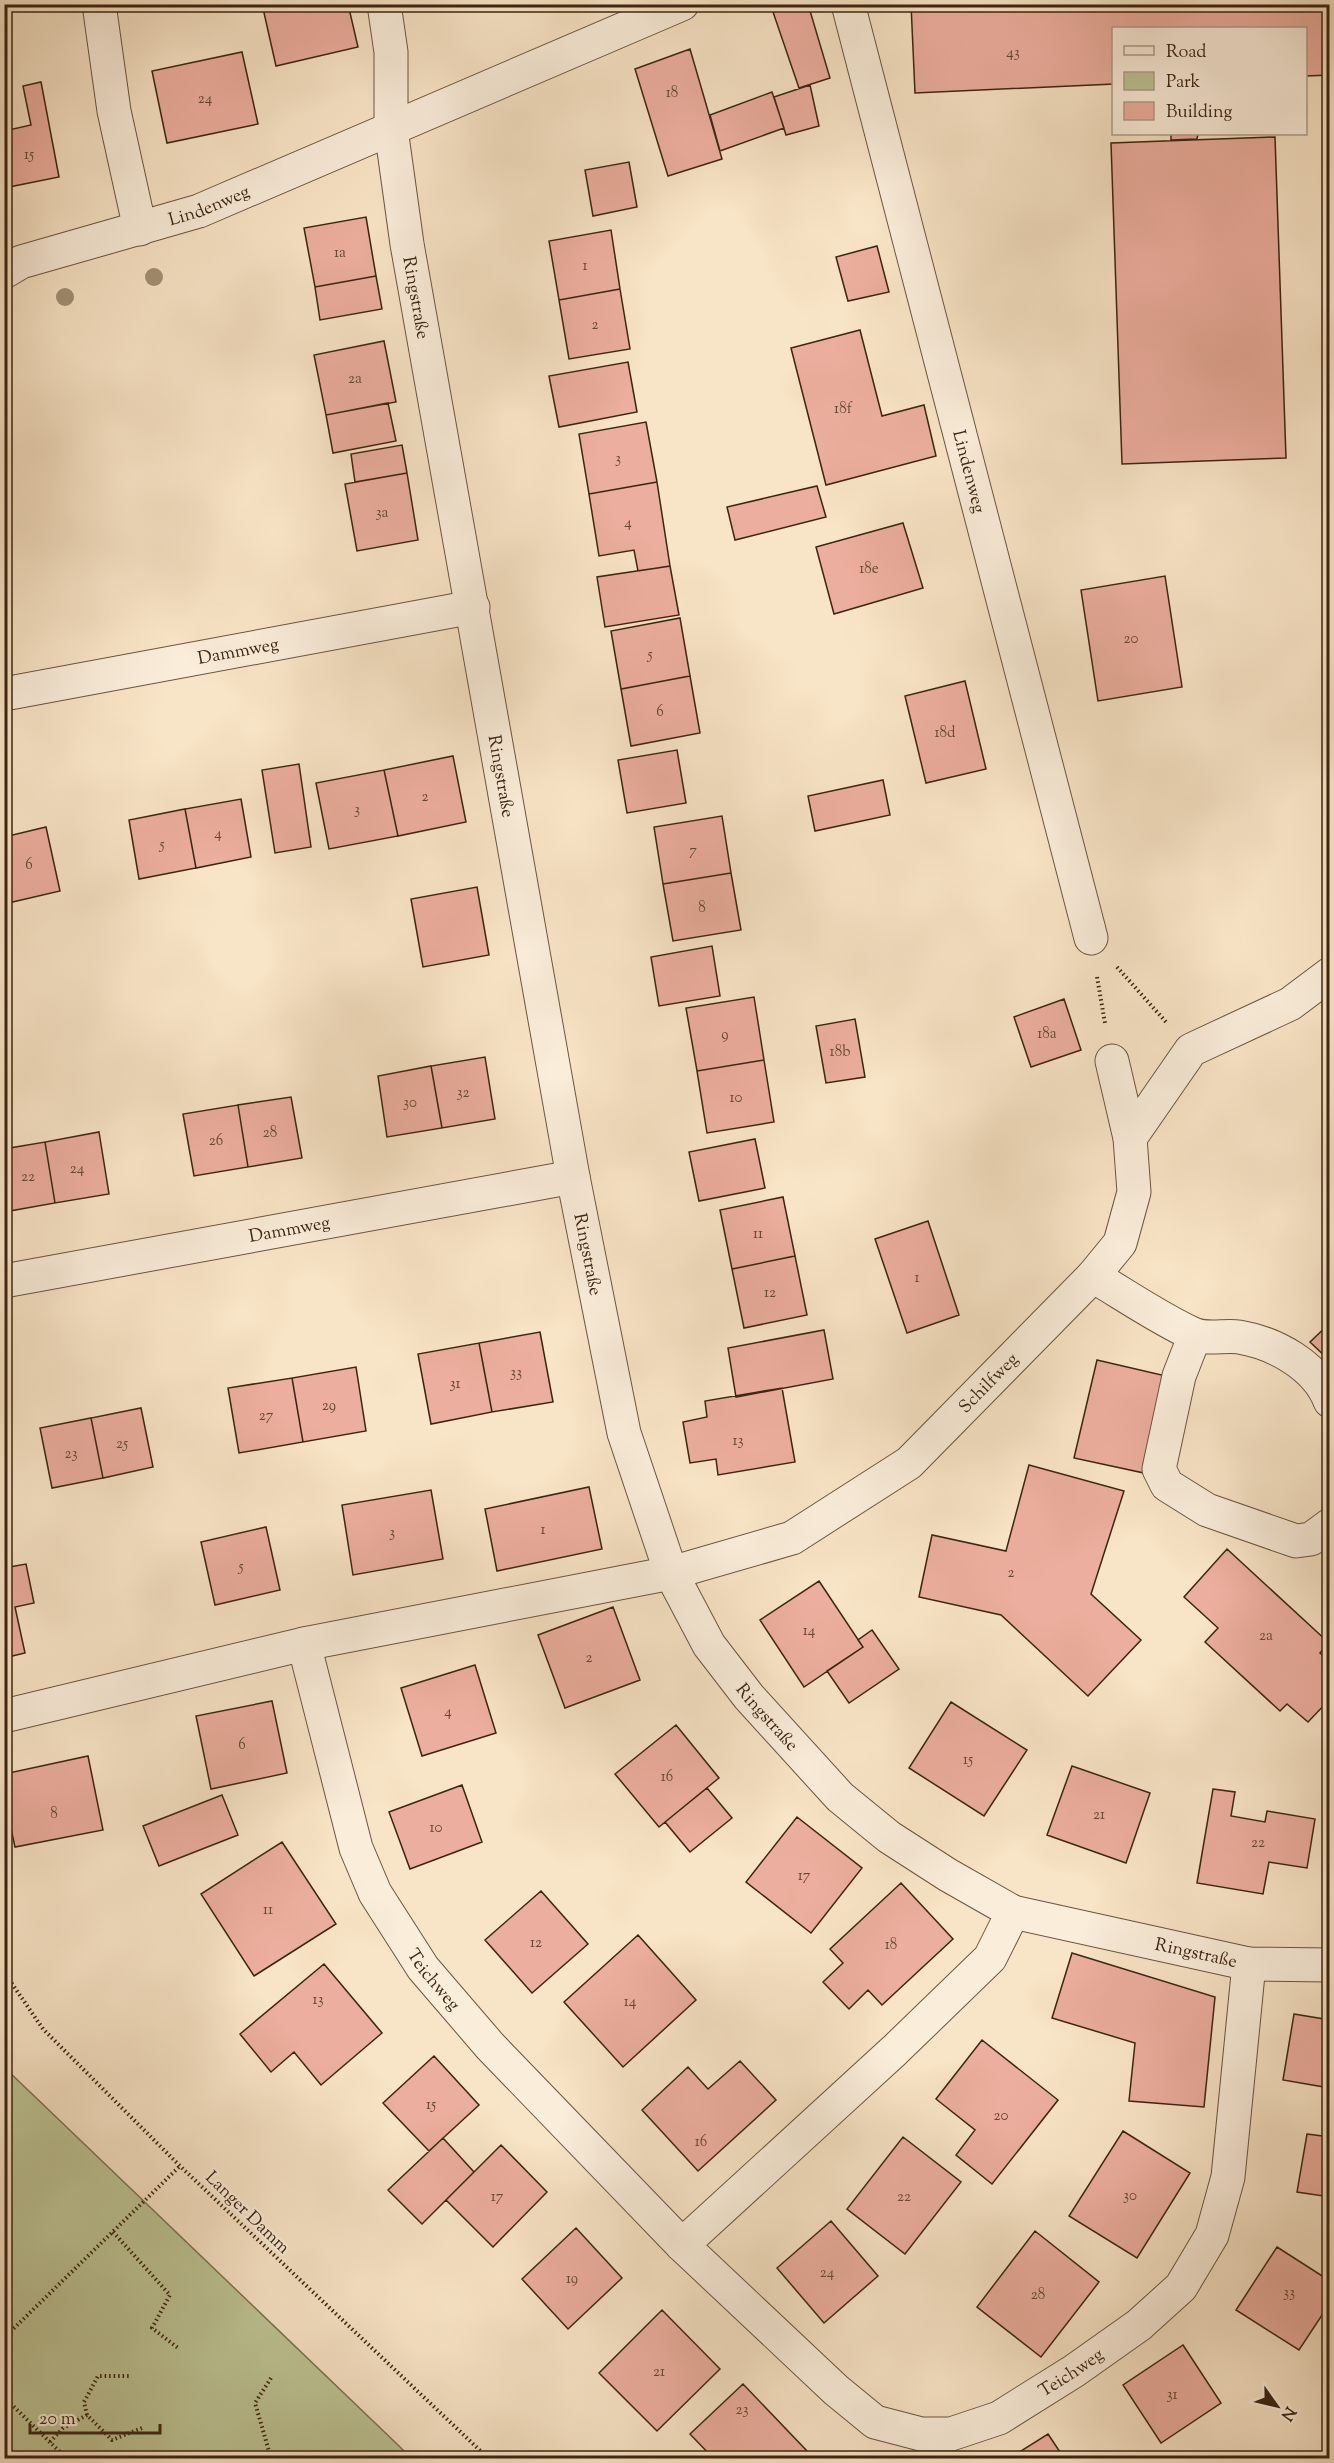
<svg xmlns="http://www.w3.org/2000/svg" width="1334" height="2463" viewBox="0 0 1334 2463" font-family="'Sorts Mill Goudy',serif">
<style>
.green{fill:#bdc495;stroke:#7c7453;stroke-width:1.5}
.building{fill:#ecae9e;stroke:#3b2511;stroke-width:1.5}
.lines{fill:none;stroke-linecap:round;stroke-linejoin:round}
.minor-casing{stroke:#6a553e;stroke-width:35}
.path{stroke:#3b2511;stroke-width:4;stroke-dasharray:1.5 3;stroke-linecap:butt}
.minor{stroke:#faedda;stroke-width:33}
.tree{fill:#a29175}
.labels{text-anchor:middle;stroke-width:4.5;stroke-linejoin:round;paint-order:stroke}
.number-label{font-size:15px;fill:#674734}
.street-label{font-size:18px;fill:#3b2511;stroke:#faedda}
</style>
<rect width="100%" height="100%" fill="#f8e4c6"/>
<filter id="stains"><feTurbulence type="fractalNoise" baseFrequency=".00333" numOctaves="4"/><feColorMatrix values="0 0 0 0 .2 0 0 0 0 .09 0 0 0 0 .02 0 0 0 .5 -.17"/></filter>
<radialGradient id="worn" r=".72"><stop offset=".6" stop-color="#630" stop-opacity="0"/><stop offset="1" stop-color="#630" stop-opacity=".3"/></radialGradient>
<!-- green -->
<path class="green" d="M5,2068L398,2445L411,2458H5Z"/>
<!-- building -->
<path class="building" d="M4,4H22L23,8L4,12Z
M262,4H348L358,47L276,66Z
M794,4H808L830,78L799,88L773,12Z
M911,4H1330V75L1306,76V28H1114V84L915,93Z
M690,49L722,159L668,176L635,69Z
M242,52L258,124L167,143L152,71Z
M41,82L59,177L4,188V131L31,125L23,86Z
M810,85L819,126L786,135L774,97Z
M772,92L784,128L720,151L710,115Z
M1171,134H1198L1197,139L1171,140Z
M1275,137L1286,458L1122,464L1111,143Z
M629,162L637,207L593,216L585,170Z
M366,217L376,276L315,287L304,228Z
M611,230L620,289L559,300L549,241Z
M877,246L889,292L848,301L836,257Z
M376,276L382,309L320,320L315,287Z
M620,289L630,349L569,359L559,300Z
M860,330L882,416L924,405L936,456L826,485L791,348Z
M384,341L396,402L326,415L314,355Z
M628,362L637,412L559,427L549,376Z
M388,403L396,441L333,453L326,415Z
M646,422L657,482L589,494L579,434Z
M402,445L407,473L355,482L351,454Z
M407,473L418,540L357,551L345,484Z
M657,482L670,566L638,571L634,550L599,556L589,494Z
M817,486L826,517L735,540L727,507Z
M903,523L923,588L834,614L816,547Z
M670,566L679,615L605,627L597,577Z
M1165,576L1182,687L1098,701L1081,590Z
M680,618L690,676L621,689L611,631Z
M690,676L700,733L631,746L621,689Z
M965,681L986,769L926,783L905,696Z
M677,750L686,803L627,813L618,760Z
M453,756L466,822L398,836L384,770Z
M299,764L311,847L275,853L262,770Z
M384,770L398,836L329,849L316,783Z
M883,780L890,815L815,831L808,796Z
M241,799L251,857L196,868L185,809Z
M185,809L196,868L139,879L129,820Z
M722,816L731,873L663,884L654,827Z
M46,827L60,891L4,904V837Z
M731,873L741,930L673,941L663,884Z
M477,887L489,955L423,967L411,899Z
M712,946L720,996L659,1006L651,957Z
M754,997L764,1060L697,1071L686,1008Z
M1064,999L1081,1050L1031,1067L1014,1017Z
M855,1019L865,1077L826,1083L816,1026Z
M485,1057L495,1119L442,1128L431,1066Z
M764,1060L774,1122L707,1133L697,1071Z
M431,1066L442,1128L387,1137L378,1076Z
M291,1097L302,1158L248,1167L238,1105Z
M238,1105L248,1167L194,1176L183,1114Z
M99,1132L109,1194L55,1203L45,1142Z
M755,1139L765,1188L699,1201L689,1152Z
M45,1142L55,1203L4,1212V1149Z
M783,1197L795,1256L732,1269L720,1210Z
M928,1221L959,1315L907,1333L875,1239Z
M795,1256L807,1315L744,1328L732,1269Z
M1330,1323V1361L1310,1342Z
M824,1330L833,1379L736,1397L728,1348Z
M540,1332L553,1402L492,1412L479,1343Z
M479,1343L492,1412L431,1424L418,1354Z
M1097,1360L1166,1376L1144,1473L1074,1458Z
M356,1367L366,1431L303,1442L292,1378Z
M292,1378L303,1442L239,1453L228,1388Z
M782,1388L795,1462L718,1475L716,1459L690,1463L683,1422L707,1417L705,1401Z
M141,1408L153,1467L103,1478L91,1418Z
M91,1418L103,1478L52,1488L40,1428Z
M1029,1465L1124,1491L1091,1594L1141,1640L1088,1696L1001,1615L919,1597L932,1535L1006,1551Z
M589,1487L602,1549L497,1571L485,1509Z
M431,1490L443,1559L353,1575L342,1505Z
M266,1527L280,1590L215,1605L201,1542Z
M1227,1549L1329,1643L1320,1653L1330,1662V1699L1308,1722L1287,1704L1280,1711L1205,1642L1218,1628L1184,1597Z
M26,1564L34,1603L15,1607L25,1653L4,1658V1568Z
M819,1581L863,1647L804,1687L760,1620Z
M613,1607L640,1680L565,1708L538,1635Z
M872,1630L899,1669L849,1703L827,1671L863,1647L858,1640Z
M475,1665L496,1733L422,1756L401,1688Z
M272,1701L287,1773L211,1789L196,1716Z
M951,1702L1027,1750L984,1816L909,1768Z
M676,1725L719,1778L659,1827L615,1774Z
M88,1756L103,1830L15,1847L4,1797V1774Z
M1072,1766L1150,1793L1126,1863L1047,1835Z
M462,1785L482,1842L410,1869L389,1812Z
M707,1788L732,1818L690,1852L665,1822Z
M1213,1789L1235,1792L1231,1816L1265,1822L1267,1811L1315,1819L1307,1868L1269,1862L1263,1894L1197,1883Z
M222,1795L238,1835L159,1866L143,1826Z
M797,1817L862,1868L811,1933L746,1882Z
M282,1842L336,1924L254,1976L201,1894Z
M901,1883L953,1939L882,2005L868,1990L849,2009L823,1982L843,1963L830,1949Z
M541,1891L588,1944L532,1993L485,1940Z
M638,1935L696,2000L623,2067L564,2002Z
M1072,1953L1215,1997L1204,2107L1129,2101L1135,2043L1052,2018Z
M324,1964L382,2033L321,2085L294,2052L271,2072L240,2034Z
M1294,2014L1330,2020V2088L1283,2080Z
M982,2040L1058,2100L992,2184L956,2155L975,2130L936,2099Z
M434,2056L479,2105L429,2151L383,2103Z
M740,2061L776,2100L698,2171L642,2110L688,2067L708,2089Z
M1123,2131L1190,2173L1137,2258L1069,2216Z
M1307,2134L1330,2137V2197L1297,2192Z
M903,2137L961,2182L905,2254L847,2209Z
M443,2138L474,2172L422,2224L388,2190Z
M501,2145L547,2192L493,2247L446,2200Z
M831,2221L878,2276L824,2323L777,2268Z
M576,2228L622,2278L568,2329L522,2279Z
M1035,2231L1099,2282L1041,2357L977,2307Z
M1277,2247L1330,2281V2303L1299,2350L1236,2310Z
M662,2310L720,2369L657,2431L599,2373Z
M1183,2345L1221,2403L1161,2443L1123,2385Z
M743,2384L807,2451L799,2458H713L690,2434Z
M1048,2434L1064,2458H1010Z"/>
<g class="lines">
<!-- minor casing -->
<g class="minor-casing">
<g id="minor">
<path d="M99,4L114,111L140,229"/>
<path id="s1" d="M384,4L391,52V129L407,244L573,1177L624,1433L671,1573L709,1645L749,1697L840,1797L889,1837L948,1875L1013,1912L1249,1964L1330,1965"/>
<path id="s2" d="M848,4L1091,938"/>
<path id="s3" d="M4,272L21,262L199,211L682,4"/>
<path id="s4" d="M4,694L473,607"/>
<path d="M1130,1138L1191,1050L1290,1004L1330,974"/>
<path d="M1093,1276C1125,1295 1160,1319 1193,1334C1206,1340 1225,1335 1239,1337C1275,1343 1317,1366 1330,1401"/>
<path id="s5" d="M4,1281L573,1177"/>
<path d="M1195,1335L1179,1376L1159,1469L1167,1485L1207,1510L1296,1541L1311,1539L1330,1525"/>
<path id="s6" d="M304,1644L356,1848L375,1893L423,1968L490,2046L682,2245L836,2390L875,2422L921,2434H951L999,2418L1074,2371L1139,2325L1181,2287L1212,2235L1228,2177L1249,1964"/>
<path id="s7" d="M4,1716L304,1644L671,1573L792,1538L909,1463L1093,1276L1120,1243L1134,1192L1130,1138L1112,1061"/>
<path d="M682,2245L895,2050L990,1958L1013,1912"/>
</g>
</g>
<!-- path -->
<path class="path" d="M1117,967L1166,1022
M1097,977L1105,1023
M4,1972L43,2029L180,2166L488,2458
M113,2232L170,2295L152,2328L178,2348
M4,2338L180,2166
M271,2378L255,2403L271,2458
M4,2397L66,2458
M87,2415L84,2402L98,2376H131
M50,2442L63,2428L87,2415L112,2440L142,2428"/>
<!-- minor -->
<use href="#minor" class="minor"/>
</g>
<!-- trees -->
<g class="tree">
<circle cx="154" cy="277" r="9"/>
<circle cx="65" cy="297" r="9"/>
</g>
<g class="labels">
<!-- number labels -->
<g class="number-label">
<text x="1013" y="57">43</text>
<text x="672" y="97">18</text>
<text x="205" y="103">24</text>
<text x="29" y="159">15</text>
<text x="340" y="257">1a</text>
<text x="585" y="270">1</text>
<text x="595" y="329">2</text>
<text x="355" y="383">2a</text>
<text x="843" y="413">18f</text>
<text x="618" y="463">3</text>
<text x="382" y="517">3a</text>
<text x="628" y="527">4</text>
<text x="869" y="573">18e</text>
<text x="1131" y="643">20</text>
<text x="650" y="659">5</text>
<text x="660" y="716">6</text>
<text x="945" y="737">18d</text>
<text x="425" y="801">2</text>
<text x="357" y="814">3</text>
<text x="218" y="838">4</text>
<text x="162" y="849">5</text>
<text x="693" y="855">7</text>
<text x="29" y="869">6</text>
<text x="702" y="912">8</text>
<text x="1047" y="1038">18a</text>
<text x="725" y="1039">9</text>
<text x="840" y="1056">18b</text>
<text x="463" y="1097">32</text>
<text x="736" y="1102">10</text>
<text x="410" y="1107">30</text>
<text x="270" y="1137">28</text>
<text x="216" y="1145">26</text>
<text x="77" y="1173">24</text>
<text x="28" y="1181">22</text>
<text x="758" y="1238">11</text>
<text x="917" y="1282">1</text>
<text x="770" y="1297">12</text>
<text x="516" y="1377">33</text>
<text x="455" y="1388">31</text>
<text x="329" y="1410">29</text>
<text x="266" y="1420">27</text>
<text x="738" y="1445">13</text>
<text x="122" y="1448">25</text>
<text x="71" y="1458">23</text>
<text x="543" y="1534">1</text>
<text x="392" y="1537">3</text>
<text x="241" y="1571">5</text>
<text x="1011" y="1577">2</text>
<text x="809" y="1635">14</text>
<text x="1266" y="1640">2a</text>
<text x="589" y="1662">2</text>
<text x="448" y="1716">4</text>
<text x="242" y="1749">6</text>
<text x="968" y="1764">15</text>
<text x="667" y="1781">16</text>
<text x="54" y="1818">8</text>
<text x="1099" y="1819">21</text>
<text x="436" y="1832">10</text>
<text x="1258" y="1847">22</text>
<text x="804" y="1880">17</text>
<text x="268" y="1914">11</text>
<text x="536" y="1947">12</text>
<text x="891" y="1949">18</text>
<text x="318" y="2004">13</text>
<text x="630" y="2006">14</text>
<text x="431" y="2109">15</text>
<text x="1001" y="2120">20</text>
<text x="701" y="2146">16</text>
<text x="1130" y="2200">30</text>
<text x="497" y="2201">17</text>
<text x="904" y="2201">22</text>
<text x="827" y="2277">24</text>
<text x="572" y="2283">19</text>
<text x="1289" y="2297">33</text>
<text x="1038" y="2299">28</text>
<text x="659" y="2376">21</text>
<text x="1172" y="2399">31</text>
<text x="742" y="2414">23</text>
</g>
<!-- street labels -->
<g class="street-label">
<text dy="6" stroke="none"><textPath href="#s3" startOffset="216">Lindenweg</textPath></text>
<text dy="6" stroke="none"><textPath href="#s1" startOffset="296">Ringstraße</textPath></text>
<text dy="6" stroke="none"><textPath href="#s2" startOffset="483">Lindenweg</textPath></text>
<text dy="6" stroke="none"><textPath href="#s4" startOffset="238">Dammweg</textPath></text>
<text dy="6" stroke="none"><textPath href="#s1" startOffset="782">Ringstraße</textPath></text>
<text dy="6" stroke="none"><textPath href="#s5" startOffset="290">Dammweg</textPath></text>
<text dy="6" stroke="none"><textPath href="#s1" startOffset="1268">Ringstraße</textPath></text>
<text dy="6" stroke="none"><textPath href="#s7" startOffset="1060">Schilfweg</textPath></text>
<text dy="6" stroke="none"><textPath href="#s1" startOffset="1772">Ringstraße</textPath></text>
<text dy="6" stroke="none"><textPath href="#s1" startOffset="2276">Ringstraße</textPath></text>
<text dy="6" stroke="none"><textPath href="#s6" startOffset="364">Teichweg</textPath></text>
<text transform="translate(248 2212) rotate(44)" y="6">Langer Damm</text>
<text dy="6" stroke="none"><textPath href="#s6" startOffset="1203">Teichweg</textPath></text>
</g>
</g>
<!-- margin -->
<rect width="1334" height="2463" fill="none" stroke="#f8e4c6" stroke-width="24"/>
<rect x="6" y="6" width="1322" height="2451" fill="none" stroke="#3b2511" stroke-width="3"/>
<rect x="12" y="12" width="1310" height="2439" fill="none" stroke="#3b2511" stroke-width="1.5"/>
<!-- legend -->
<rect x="1112" y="27" width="195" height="108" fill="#faedda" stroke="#ae9d8a" stroke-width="1.5"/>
<rect x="1124" y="46" width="30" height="9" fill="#faedda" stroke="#ae9d8a" stroke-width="1.5"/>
<text x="1166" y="57" font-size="18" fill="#3b2511">Road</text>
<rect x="1124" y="72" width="30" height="18" fill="#bdc495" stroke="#ae9d8a" stroke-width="1.5"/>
<text x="1166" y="87" font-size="18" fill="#3b2511">Park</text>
<rect x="1124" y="102" width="30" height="18" fill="#ecae9e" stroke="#ae9d8a" stroke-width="1.5"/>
<text x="1166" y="117" font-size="18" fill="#3b2511">Building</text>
<!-- north arrow -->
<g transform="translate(1277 2406) rotate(124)" stroke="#faedda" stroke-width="4.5" paint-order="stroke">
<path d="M0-4.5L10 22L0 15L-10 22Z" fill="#3b2511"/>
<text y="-9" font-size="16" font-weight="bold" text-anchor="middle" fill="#3b2511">N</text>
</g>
<!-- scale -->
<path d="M30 2424v9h130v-9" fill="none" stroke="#3b2511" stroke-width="3"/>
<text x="39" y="2424" font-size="18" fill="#3b2511" stroke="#faedda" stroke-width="4.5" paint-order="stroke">20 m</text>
<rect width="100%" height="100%" filter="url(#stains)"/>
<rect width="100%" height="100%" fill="url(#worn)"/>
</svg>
